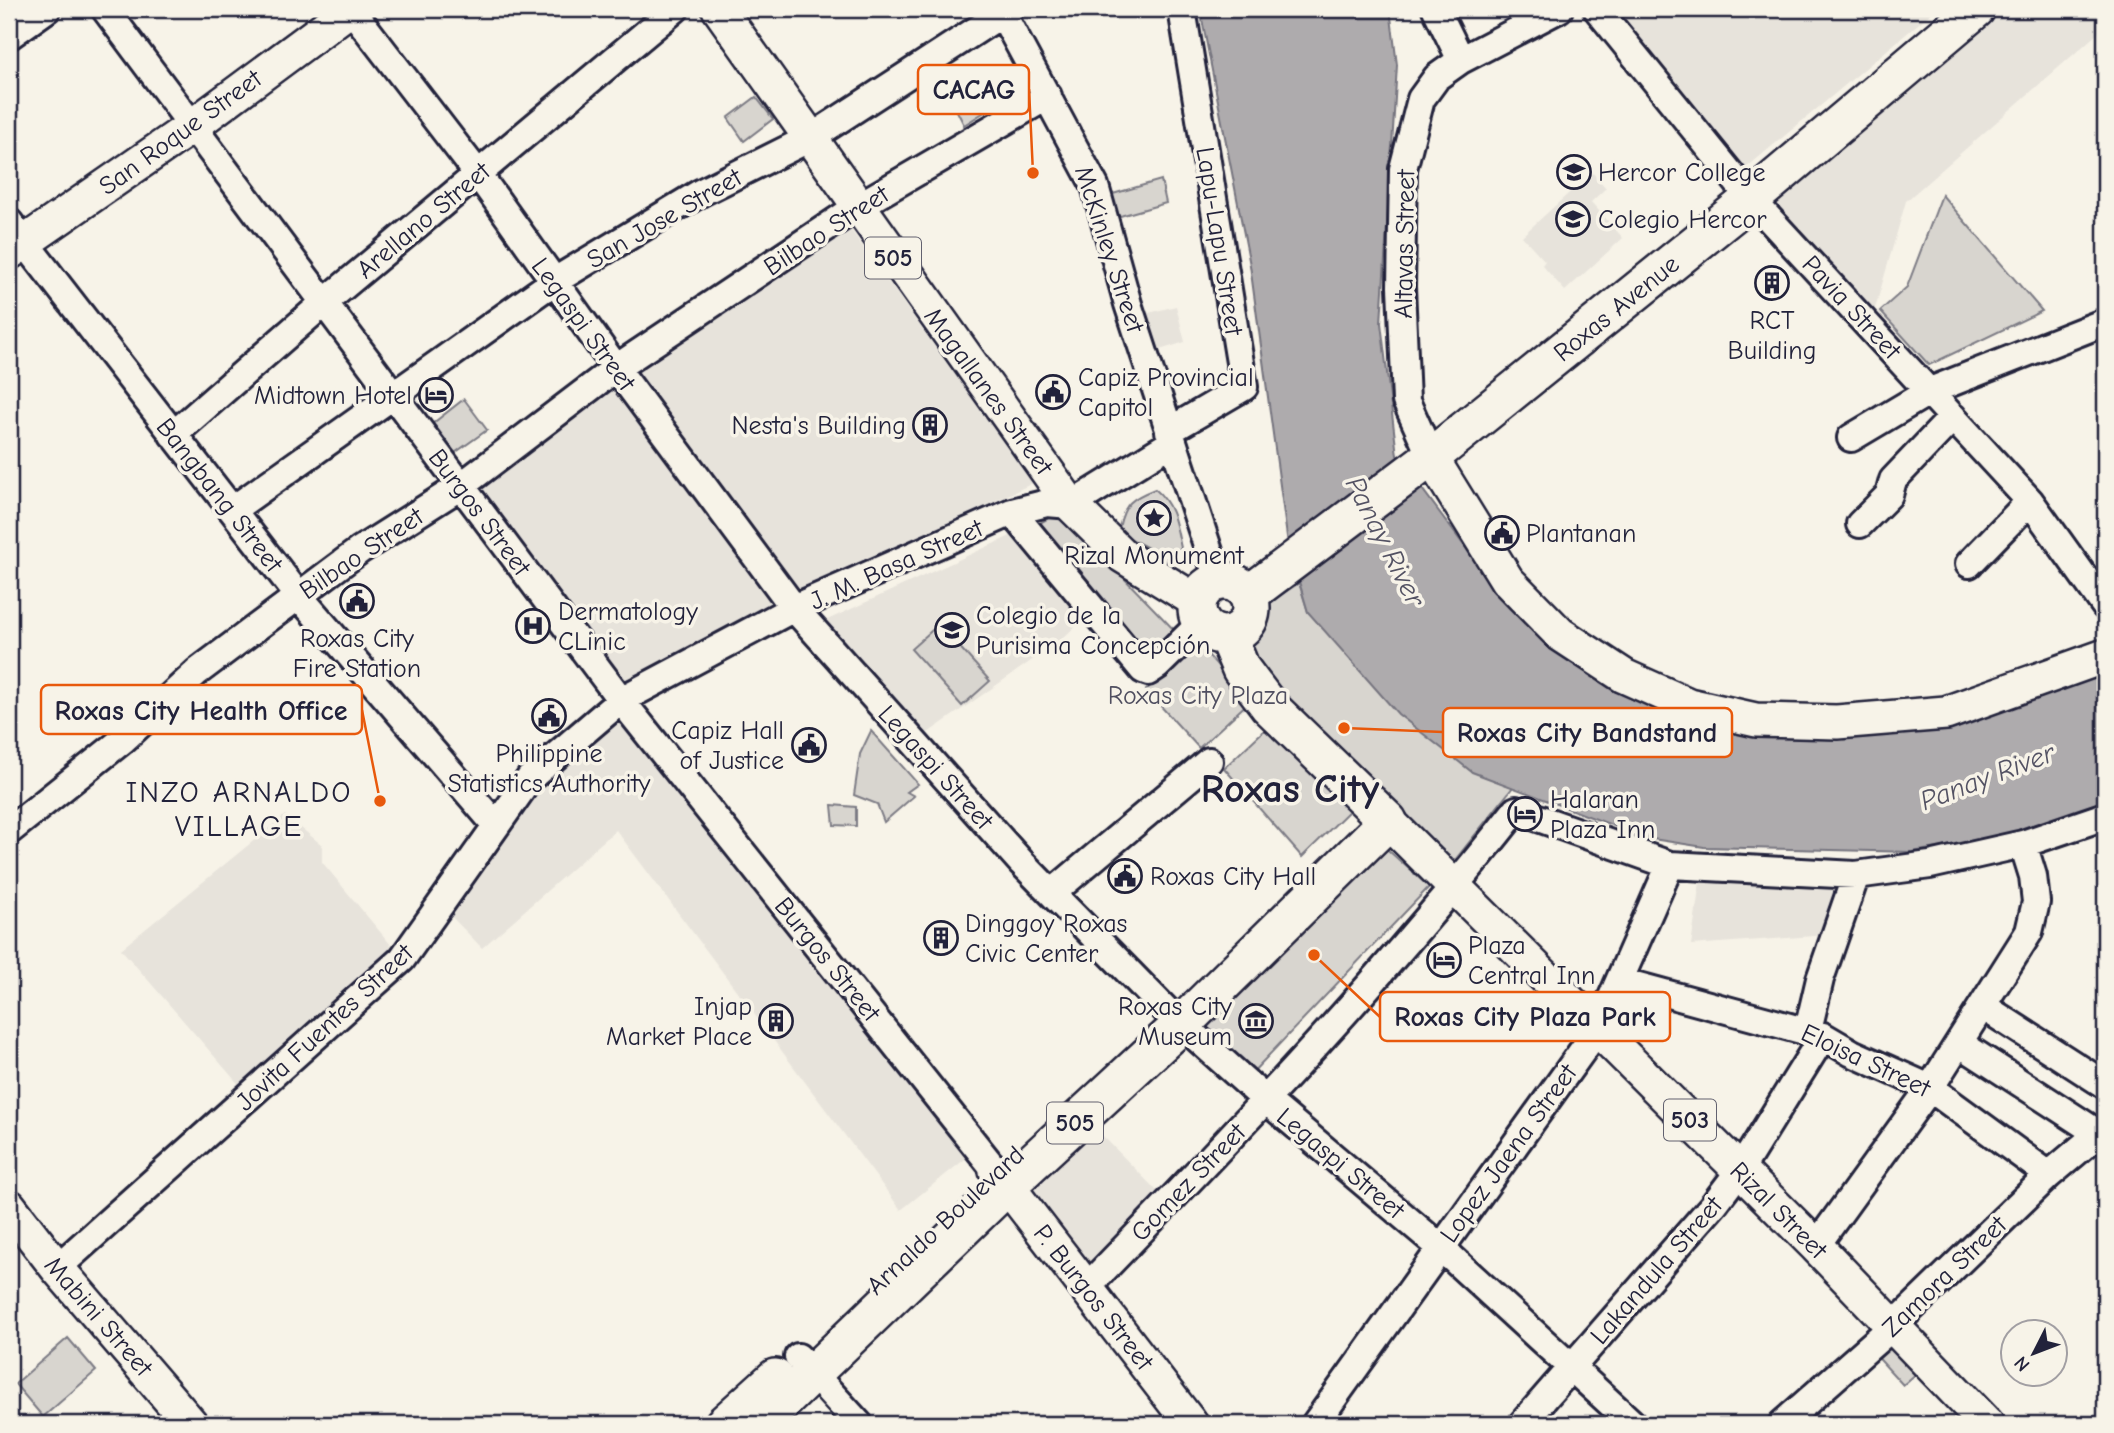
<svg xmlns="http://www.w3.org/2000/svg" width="2114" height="1433" viewBox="0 0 2114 1433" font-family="'Comic Neue',sans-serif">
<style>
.built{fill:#e7e3db}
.green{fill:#d8d5cf;stroke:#7d7c85;stroke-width:2}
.water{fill:#aeabad;stroke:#76747f;stroke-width:2}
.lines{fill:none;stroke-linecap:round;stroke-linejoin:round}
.minor-casing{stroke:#22223b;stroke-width:32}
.major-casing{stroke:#22223b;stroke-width:38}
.highway-casing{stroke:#22223b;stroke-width:42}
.minor{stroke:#f7f3e8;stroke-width:26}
.major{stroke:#f7f3e8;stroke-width:33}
.highway{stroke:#f7f3e8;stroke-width:37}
.labels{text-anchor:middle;stroke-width:7;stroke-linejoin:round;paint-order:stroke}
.shield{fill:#f7f3e8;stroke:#62616f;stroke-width:2}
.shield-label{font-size:24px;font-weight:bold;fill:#22223b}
.street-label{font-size:26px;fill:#22223b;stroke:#f7f3e8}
.poi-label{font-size:26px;fill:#22223b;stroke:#f7f3e8;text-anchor:start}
.park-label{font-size:26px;fill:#504f60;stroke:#f7f3e8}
.water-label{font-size:28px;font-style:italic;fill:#535263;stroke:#f7f3e8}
.quarter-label{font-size:30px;letter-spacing:2px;fill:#22223b;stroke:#f7f3e8}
.town-label{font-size:40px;font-weight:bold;fill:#22223b;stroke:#f7f3e8}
.leader{fill:none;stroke:#e8590c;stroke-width:2.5}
.callout-dot{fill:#e8590c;stroke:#f7f3e8;stroke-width:2.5}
.callout{fill:#f7f3e8;stroke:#e8590c;stroke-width:2.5}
.callout-label{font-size:28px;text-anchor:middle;font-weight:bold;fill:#22223b}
</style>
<rect width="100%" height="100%" fill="#f7f3e8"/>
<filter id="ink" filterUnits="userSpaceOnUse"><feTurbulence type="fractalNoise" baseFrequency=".0143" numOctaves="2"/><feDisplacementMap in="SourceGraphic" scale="14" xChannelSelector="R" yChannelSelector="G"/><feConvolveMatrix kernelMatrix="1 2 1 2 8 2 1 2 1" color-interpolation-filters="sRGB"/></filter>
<g filter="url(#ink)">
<!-- built -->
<path class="built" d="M1609,9H1936L1746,168Z
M1992,9H2105V27L1906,201L1872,319L1770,202Z
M1592,172L1606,188L1591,202L1623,238L1565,291L1542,265L1545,261L1522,236Z
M843,219L1033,483L618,683L461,479Z
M1176,306L1185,342L1147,354L1137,316Z
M1017,533L1084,618L1061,640L922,737L825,621Z
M628,717L969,1156L901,1210L616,830L482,948L449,914L539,786L585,750L582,746Z
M285,815L322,845V862L396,951L241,1087L121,949Z
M1701,875L1846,881L1828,935L1691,945Z
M1092,1125L1157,1191L1090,1266L1021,1188Z"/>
<!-- green -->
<path class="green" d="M1002,81L1011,95L964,125L951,99L977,84L984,93Z
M756,97L773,119L744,141L728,118Z
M1161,180L1166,203L1113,218L1106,196Z
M1942,195L2042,311L1929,365L1880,311L1907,287Z
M464,399L487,430L449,457L427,428Z
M1155,489C1174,505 1176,525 1181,548L1171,560L1129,538L1119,528C1124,503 1132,498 1155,489Z
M1060,512L1179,635L1147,665L1033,527Z
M1299,583L1308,612L1471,771L1513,787L1451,865L1267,694L1243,641L1265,605Z
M939,624L990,681L962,706L911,649Z
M1197,643L1250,701L1199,748L1146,690Z
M1273,722L1352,808L1302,857L1224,768Z
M871,731L918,784L907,792L914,796L884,822L877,804L854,795L860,754Z
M832,805L856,807V826L834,825Z
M1379,842L1429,887L1249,1076L1195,1023Z
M68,1338L96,1371L43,1417L15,1384Z
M1885,1339L1917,1373L1903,1385L1872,1351Z"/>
<!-- water -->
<path class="water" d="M1200,9H1390L1397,65L1381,323L1397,455L1500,594L1550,642L1814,733L2105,661V802L2001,838L1912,852L1704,847L1646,838L1472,772L1398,714L1308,612L1288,544L1250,265Z"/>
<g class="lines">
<!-- minor casing -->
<g class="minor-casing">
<path id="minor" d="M105,9L621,700L996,1171
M351,9L478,174L616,368L794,608L1022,863L1167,1011L1267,1101L1440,1247L1633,1424
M1000,9L1095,186L1128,304L1219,582
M1436,9L1461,60
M1597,9L1751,199L2030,501L2105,606
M9,36L47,9
M9,222L298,595L495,824
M1169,431L1244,387L1182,9
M173,435L326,301L675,9
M1851,438L1930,391L2105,322
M1431,457L1406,401L1401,287L1403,169L1421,99L1437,77L1461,60L1559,9
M232,510L553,282L700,193L812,137L1009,9
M1012,512L1143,670L1148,672L1157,666L1201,623
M1860,524L1889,495L1893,480L1953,417
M1969,564L2030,501
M9,831L124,739L197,672L360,550L461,486L616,368L857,207L1048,96
M1052,893L1209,761
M1620,981L1823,1036L1852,1053L1930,1088L2049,1175
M1984,1007L2105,1085
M1808,1030L1820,979L1856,875
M1959,1043L2099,1134
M1816,1246L1930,1088L2029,932L2036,902L2033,876L2023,844
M57,1268L402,959L530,778L621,700L794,608L1012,512L1047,503L1071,505L1173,442
M1087,1287C1236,1133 1383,979 1516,810L1670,865L1856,875L1930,865L2023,844L2105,816
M798,1357L859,1424
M1315,1424L1598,1029L1670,865
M1522,1424L1715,1203L1740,1170L1823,1036
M1782,1424L1892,1327L2049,1175L2105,1128"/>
</g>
<!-- major casing -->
<g class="major-casing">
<path id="major" d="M719,9L1071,505L1123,556L1198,602
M9,253L191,127L350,9
M1431,457L1507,580L1560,634L1624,676L1689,705L1756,720L1837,722L1946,713L2105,656
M1388,821L1816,1246L1987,1424
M996,1171L1191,1424
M9,1206L57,1268L191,1424"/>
</g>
<!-- highway casing -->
<g class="highway-casing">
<path id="highway" d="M1197 608a27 27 0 1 1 54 0a27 27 0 1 1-54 0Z
M1248,595L1431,457L1751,199L1976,9
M724,1424L775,1378
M760,1424L1007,1186L1182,1024L1388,821L1269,706L1241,669L1227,635"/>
</g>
<!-- minor -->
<use href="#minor" class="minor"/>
<!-- major -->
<use href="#major" class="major"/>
<!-- highway -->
<use href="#highway" class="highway"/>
</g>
</g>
<!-- icons -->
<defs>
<g id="university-ring" transform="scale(1.75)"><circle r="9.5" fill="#f7f3e8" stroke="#22223b" stroke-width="1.5"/><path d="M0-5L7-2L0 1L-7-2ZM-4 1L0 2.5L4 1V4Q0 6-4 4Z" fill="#22223b"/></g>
<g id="building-ring" transform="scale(1.75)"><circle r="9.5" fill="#f7f3e8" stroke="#22223b" stroke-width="1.5"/><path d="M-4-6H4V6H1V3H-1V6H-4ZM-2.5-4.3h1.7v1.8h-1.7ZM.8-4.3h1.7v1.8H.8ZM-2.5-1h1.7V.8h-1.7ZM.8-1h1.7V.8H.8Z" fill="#22223b"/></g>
<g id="civic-ring" transform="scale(1.75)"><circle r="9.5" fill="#f7f3e8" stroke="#22223b" stroke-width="1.5"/><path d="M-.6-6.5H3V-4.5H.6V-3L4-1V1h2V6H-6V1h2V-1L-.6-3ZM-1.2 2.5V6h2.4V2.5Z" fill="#22223b"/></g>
<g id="hotel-ring" transform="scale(1.75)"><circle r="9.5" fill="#f7f3e8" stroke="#22223b" stroke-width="1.5"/><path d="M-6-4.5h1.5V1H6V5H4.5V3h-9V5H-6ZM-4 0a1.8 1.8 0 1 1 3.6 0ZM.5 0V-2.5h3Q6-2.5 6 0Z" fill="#22223b"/></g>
<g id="sight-ring" transform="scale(1.75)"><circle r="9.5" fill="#f7f3e8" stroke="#22223b" stroke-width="1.5"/><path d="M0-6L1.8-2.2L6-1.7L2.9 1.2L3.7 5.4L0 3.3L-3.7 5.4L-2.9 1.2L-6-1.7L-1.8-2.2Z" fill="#22223b"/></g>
<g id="hospital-ring" transform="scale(1.75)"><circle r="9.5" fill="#f7f3e8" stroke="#22223b" stroke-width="1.5"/><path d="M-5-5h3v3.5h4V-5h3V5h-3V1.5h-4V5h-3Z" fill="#22223b"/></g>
<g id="museum-ring" transform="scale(1.75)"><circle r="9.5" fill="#f7f3e8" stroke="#22223b" stroke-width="1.5"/><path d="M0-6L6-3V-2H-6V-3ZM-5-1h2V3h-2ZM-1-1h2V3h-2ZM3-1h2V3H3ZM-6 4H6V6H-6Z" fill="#22223b"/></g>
</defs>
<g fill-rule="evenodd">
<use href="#university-ring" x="1574" y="172"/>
<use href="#university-ring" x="1573" y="219"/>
<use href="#building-ring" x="1772" y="283"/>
<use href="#civic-ring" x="1053" y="392"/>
<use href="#hotel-ring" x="436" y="395"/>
<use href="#building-ring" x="930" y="425"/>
<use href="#sight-ring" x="1154" y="518"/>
<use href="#civic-ring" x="1502" y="533"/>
<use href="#civic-ring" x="357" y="601"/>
<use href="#hospital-ring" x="533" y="626"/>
<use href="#university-ring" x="952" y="630"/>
<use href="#civic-ring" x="549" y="716"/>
<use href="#civic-ring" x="809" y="745"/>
<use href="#hotel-ring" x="1525" y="814"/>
<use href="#civic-ring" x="1125" y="876"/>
<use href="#building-ring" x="941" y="938"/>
<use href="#hotel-ring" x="1444" y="960"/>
<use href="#building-ring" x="776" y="1021"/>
<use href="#museum-ring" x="1256" y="1021"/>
</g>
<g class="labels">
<!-- shield labels -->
<g class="shield">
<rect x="865" y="237.5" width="56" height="41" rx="5"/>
<rect x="1664" y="1099.5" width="52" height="41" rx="5"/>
<rect x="1047" y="1102.5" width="56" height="41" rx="5"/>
</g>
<g class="shield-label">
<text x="893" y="266">505</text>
<text x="1690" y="1128">503</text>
<text x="1075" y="1131">505</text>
</g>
<!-- street labels -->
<g class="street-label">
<text transform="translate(180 132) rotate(-36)" y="9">San Roque Street</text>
<text transform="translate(664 218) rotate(-30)" y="9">San Jose Street</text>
<text transform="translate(423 220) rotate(-40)" y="9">Arellano Street</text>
<text transform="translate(826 230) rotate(-33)" y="9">Bilbao Street</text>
<text transform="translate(1220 241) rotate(81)" y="9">Lapu-Lapu Street</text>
<text transform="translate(1404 244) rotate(-89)" y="9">Altavas Street</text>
<text transform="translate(1110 249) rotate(72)" y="9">McKinley Street</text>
<text transform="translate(1852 307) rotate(47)" y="9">Pavia Street</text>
<text transform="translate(1616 308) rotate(-39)" y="9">Roxas Avenue</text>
<text transform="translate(584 324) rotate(54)" y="9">Legaspi Street</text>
<text transform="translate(989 391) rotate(54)" y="9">Magallanes Street</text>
<text transform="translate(220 495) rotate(52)" y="9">Bangbang Street</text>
<text transform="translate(480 512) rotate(53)" y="9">Burgos Street</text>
<text transform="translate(361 553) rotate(-34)" y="9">Bilbao Street</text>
<text transform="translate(896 564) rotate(-24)" y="9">J. M. Basa Street</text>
<text transform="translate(936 767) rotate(48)" y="9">Legaspi Street</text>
<text transform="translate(828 959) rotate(51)" y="9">Burgos Street</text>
<text transform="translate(324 1027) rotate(-43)" y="9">Jovita Fuentes Street</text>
<text transform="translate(1866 1060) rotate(25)" y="9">Eloisa Street</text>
<text transform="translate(1508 1153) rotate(-54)" y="9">Lopez Jaena Street</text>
<text transform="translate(1341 1163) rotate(40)" y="9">Legaspi Street</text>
<text transform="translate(1188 1182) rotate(-46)" y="9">Gomez Street</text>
<text transform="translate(1779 1210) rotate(45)" y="9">Rizal Street</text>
<text transform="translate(945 1220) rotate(-43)" y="9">Arnaldo Boulevard</text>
<text transform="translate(1656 1270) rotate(-49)" y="9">Lakandula Street</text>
<text transform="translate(1944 1276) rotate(-44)" y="9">Zamora Street</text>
<text transform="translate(1094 1297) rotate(52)" y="9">P. Burgos Street</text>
<text transform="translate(99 1316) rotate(49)" y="9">Mabini Street</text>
</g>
<!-- poi labels -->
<g class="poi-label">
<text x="1598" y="181">Hercor College</text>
<text x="1598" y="228">Colegio Hercor</text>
<text x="1772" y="329" text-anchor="middle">RCT<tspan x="1772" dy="30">Building</tspan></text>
<text x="1078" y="386">Capiz Provincial<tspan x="1078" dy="30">Capitol</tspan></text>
<text x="412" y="404" text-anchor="end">Midtown Hotel</text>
<text x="906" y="434" text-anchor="end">Nesta's Building</text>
<text x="1526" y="542">Plantanan</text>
<text x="1154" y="564" text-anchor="middle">Rizal Monument</text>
<text x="558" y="620">Dermatology<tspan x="558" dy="30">CLinic</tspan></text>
<text x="976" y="624">Colegio de la<tspan x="976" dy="30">Purisima Concepción</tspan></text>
<text x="357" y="647" text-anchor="middle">Roxas City<tspan x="357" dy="30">Fire Station</tspan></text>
<text x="784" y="739" text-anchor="end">Capiz Hall<tspan x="784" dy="30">of Justice</tspan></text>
<text x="549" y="762" text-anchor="middle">Philippine<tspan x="549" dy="30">Statistics Authority</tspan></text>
<text x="1550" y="808">Halaran<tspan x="1550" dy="30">Plaza Inn</tspan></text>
<text x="1150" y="885">Roxas City Hall</text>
<text x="965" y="932">Dinggoy Roxas<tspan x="965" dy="30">Civic Center</tspan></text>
<text x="1468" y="954">Plaza<tspan x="1468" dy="30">Central Inn</tspan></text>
<text x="752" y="1015" text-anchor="end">Injap<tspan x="752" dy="30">Market Place</tspan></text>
<text x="1232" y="1015" text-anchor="end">Roxas City<tspan x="1232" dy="30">Museum</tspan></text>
</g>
<!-- park labels -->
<g class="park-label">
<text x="1198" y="704">Roxas City Plaza</text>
</g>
<!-- water labels -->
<g class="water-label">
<text transform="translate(1386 541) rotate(63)" y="10">Panay River</text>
<text transform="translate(1987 776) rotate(-21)" y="10">Panay River</text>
</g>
<!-- quarter labels -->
<g class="quarter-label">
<text x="239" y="802">INZO ARNALDO<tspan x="239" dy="34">VILLAGE</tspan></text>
</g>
<!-- town labels -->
<g class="town-label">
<text x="1290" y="802">Roxas City</text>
</g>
</g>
<!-- callouts -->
<path class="leader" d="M1033 173L1029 89M380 801L362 710M1344 728L1443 732M1314 955L1380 1017"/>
<g class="callout-dot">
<circle cx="1033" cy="173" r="7"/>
<circle cx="380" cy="801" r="7"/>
<circle cx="1344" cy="728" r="7"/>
<circle cx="1314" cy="955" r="7"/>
</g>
<g class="callout">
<rect x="918" y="65" width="111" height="49" rx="7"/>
<rect x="41" y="685" width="321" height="49" rx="7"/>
<rect x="1443" y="708" width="289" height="49" rx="7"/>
<rect x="1380" y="992" width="290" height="49" rx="7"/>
</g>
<g class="callout-label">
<text x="974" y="99">CACAG</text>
<text x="201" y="720">Roxas City Health Office</text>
<text x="1587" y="742">Roxas City Bandstand</text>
<text x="1525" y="1026">Roxas City Plaza Park</text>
</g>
<!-- margin -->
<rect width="2114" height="1433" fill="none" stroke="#f7f3e8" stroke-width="35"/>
<rect x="18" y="18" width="2079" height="1398" fill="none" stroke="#22223b" stroke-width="2.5" filter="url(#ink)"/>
<!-- north arrow -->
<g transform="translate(2034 1353) rotate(228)"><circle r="33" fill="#f7f3e8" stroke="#a29fa3" stroke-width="2"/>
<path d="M0-5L12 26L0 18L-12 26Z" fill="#22223b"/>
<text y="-10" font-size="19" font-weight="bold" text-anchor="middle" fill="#22223b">N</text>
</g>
</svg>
